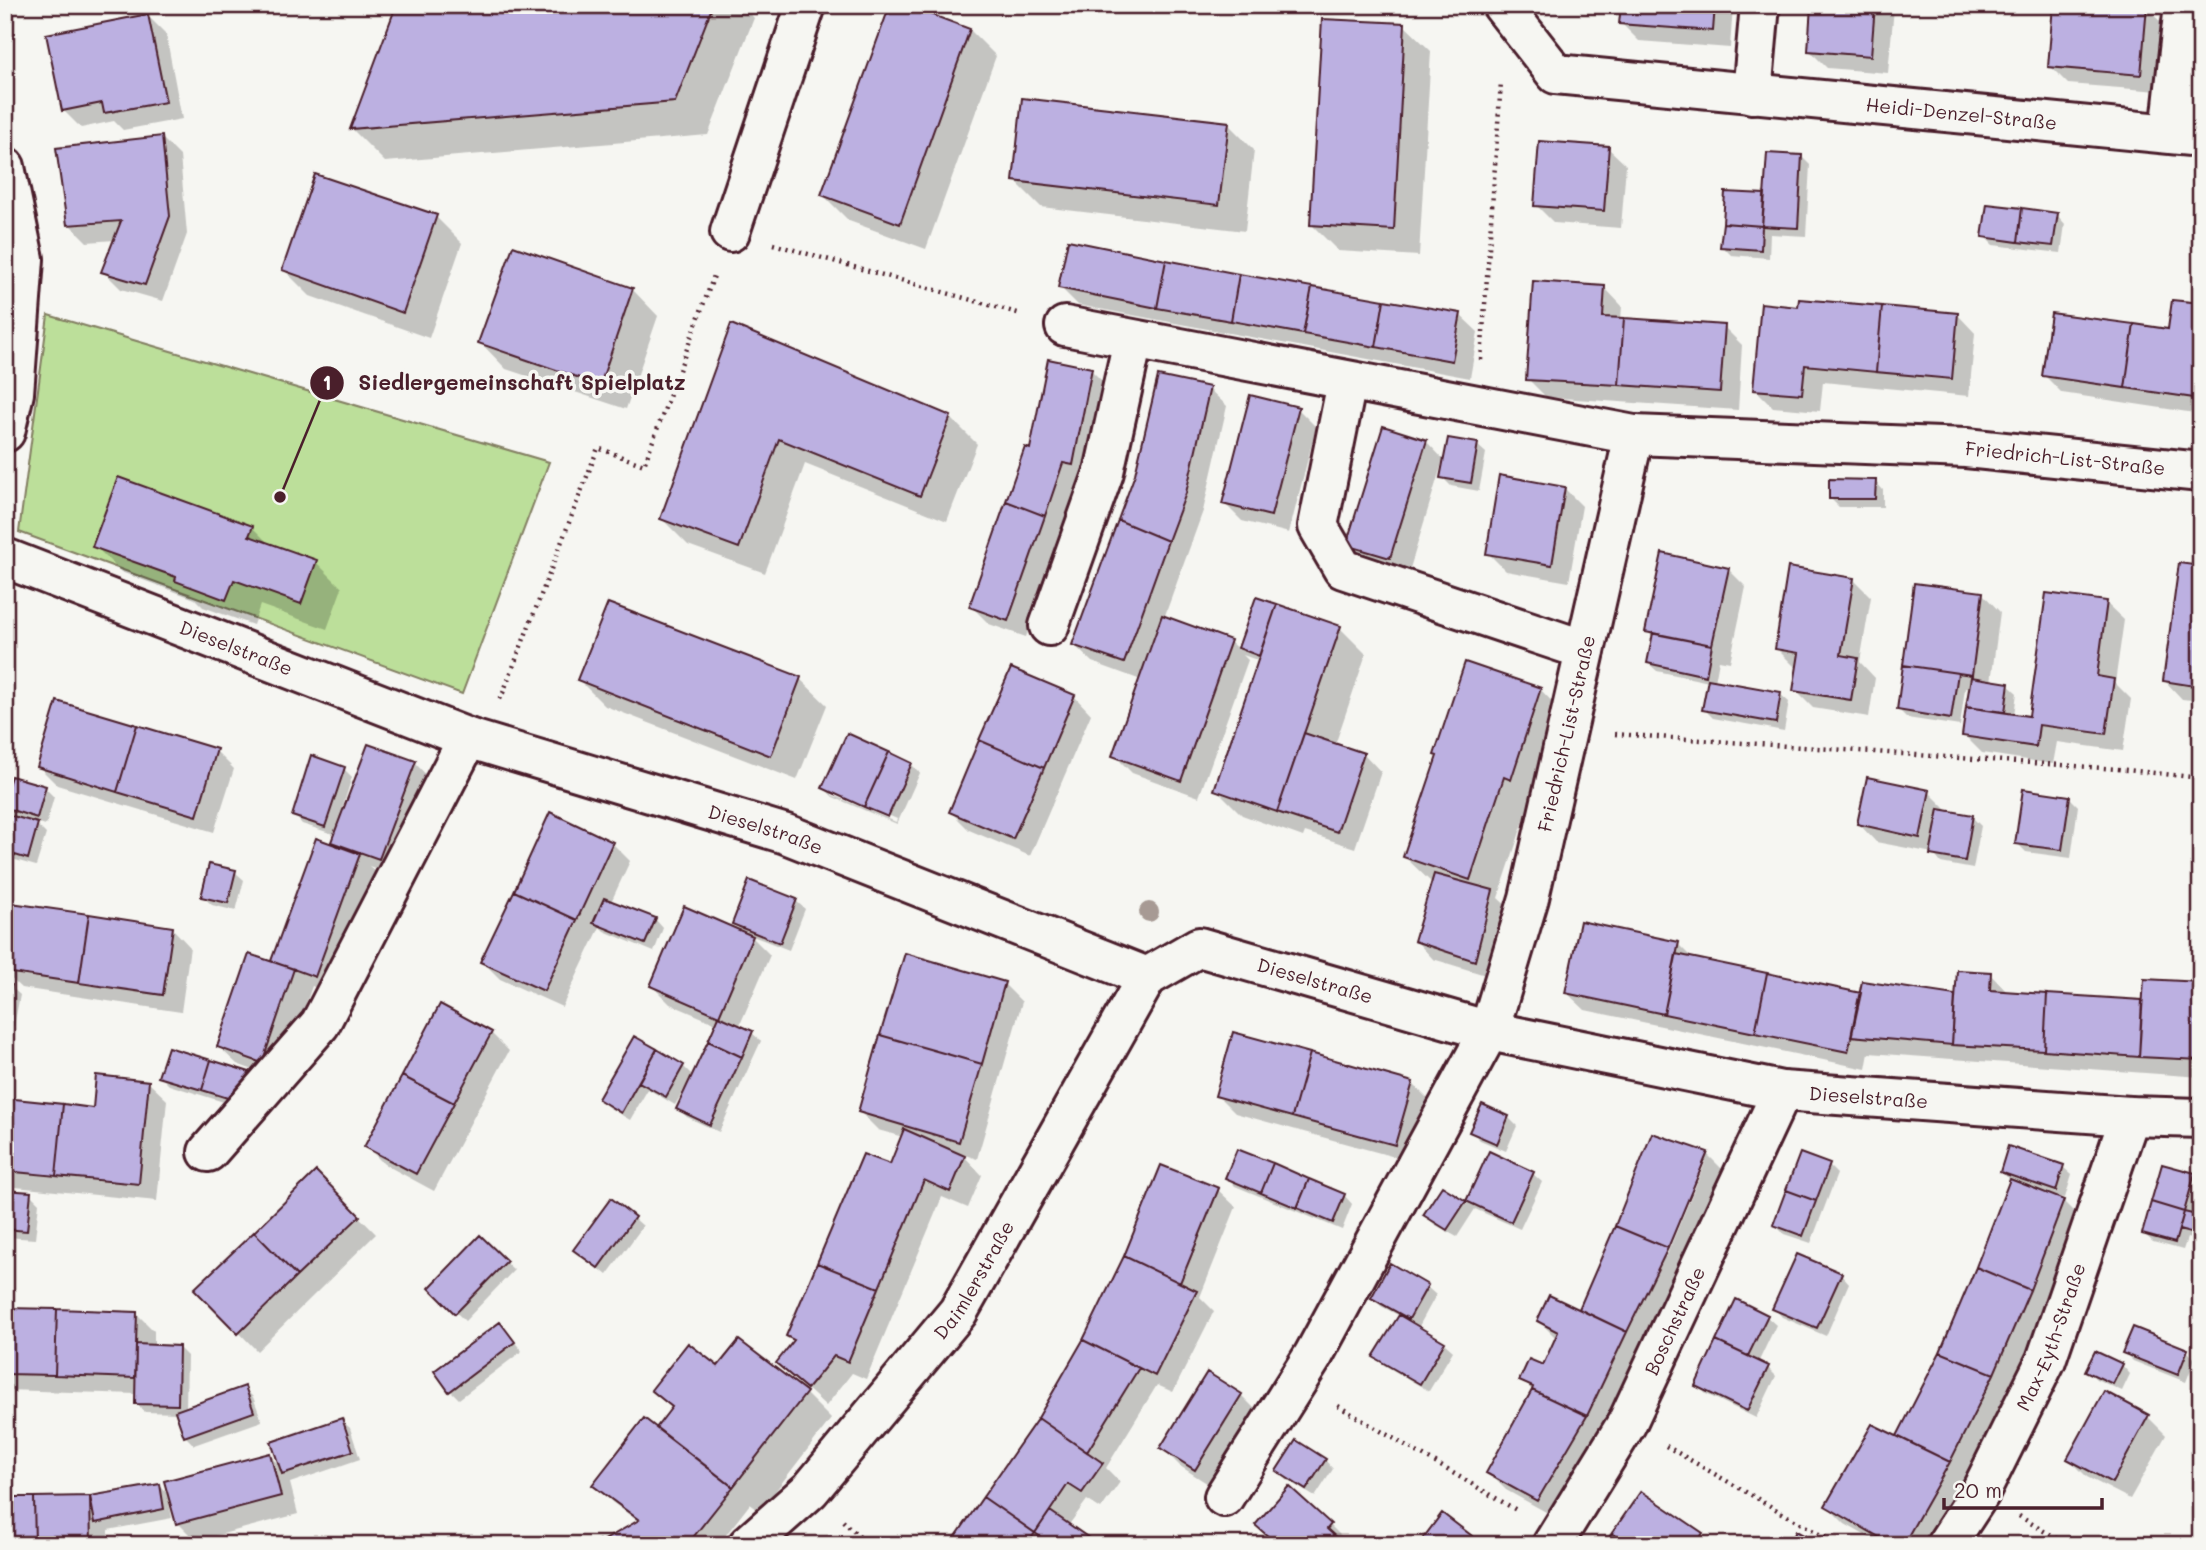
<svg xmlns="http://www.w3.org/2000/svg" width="2206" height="1550" viewBox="0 0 2206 1550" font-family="Mali,sans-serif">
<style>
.green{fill:#bcdf9a;stroke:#837f62;stroke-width:2}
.shadow{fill:#0003;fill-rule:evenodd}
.building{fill:#bcb0e1;stroke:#4a1f2b;stroke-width:2}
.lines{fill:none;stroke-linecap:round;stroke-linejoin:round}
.minor-casing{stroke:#4a1f2b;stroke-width:44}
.path{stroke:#4a1f2b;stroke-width:4.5;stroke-dasharray:2 5;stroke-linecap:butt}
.minor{stroke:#f6f6f2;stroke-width:38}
.tree{fill:#a79a94}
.labels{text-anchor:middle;stroke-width:7;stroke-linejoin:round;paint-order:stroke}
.street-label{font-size:19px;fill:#4a1f2b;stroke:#f6f6f2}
.leader{fill:none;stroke:#4a1f2b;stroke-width:2.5}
.callout-dot{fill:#4a1f2b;stroke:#f6f6f2;stroke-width:2.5}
.mark-label{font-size:21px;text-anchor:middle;font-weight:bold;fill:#fff}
.callout-label{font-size:21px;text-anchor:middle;font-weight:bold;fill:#4a1f2b;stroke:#f6f6f2;stroke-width:7;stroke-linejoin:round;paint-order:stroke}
</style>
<rect width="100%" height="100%" fill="#f6f6f2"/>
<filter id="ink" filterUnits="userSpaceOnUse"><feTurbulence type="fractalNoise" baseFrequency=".0143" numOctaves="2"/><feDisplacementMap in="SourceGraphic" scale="14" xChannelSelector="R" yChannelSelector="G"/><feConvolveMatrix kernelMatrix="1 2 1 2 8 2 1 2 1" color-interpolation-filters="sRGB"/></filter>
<g filter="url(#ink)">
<!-- green -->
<path class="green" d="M48,315L549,462L462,694L19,532Z"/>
<!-- shadow -->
<path class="shadow" d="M427,5H742L754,18L708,135L385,162L352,129L397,7Z
M1585,5H1733L1730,48L1639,41L1621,23L1622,11L1587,8Z
M1813,5H1891L1894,8L1888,73L1827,68L1809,50Z
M2054,5L2146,8L2164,25L2159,91L2068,84L2050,66Z
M148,16L166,34L182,119L123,130L114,121L81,128L63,110Z
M1404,25L1431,51L1419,256L1338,251L1312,225Z
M970,30L996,56L926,249L849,221L823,195Z
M1228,124L1254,150L1245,231L1041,207L1014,180Z
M162,138L180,156L187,234L163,301L121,289L103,271L115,240L87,242L69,224Z
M1608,148L1626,165L1621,228L1554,223L1536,205Z
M1802,157L1810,165L1806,236L1770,234L1769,258L1731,255L1722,246Z
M2057,215L2065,224L2061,253L1993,245L1984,236Z
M436,217L462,243L429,338L310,296L284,270Z
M1166,262L1460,315L1478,332L1470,378L1078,305L1060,287Z
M1605,288L1622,306L1621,320L1724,327L1742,345L1738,410L1546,397L1528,379Z
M632,289L658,316L626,409L506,369L480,342Z
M2201,305V414L2062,393L2044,375L2169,331Z
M1799,309L1958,315L1975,333L1969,396L1823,382L1820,411L1773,407L1755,389Z
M732,326L950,417L977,444L947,521L805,464L765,573L688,545L662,519Z
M1091,370L1109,388L1091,482L1081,480L1026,637L989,624L971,606L1032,452Z
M1209,389L1227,406L1203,511L1164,618L1230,642L1239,650L1257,599L1340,628L1366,654L1335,745L1364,754L1381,772L1355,848L1305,832L1303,837L1242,815L1216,789L1260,661L1243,655L1248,660L1199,797L1132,773L1114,755L1141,680L1092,662L1074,645Z
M1298,409L1316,427L1289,533L1242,521L1224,503Z
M1426,441L1445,461L1477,445L1486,453L1479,491L1451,486L1442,477L1445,464L1442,463L1408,575L1366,562L1348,544Z
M1875,481L1883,490V507H1839L1830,498Z
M1564,488L1582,506L1569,582L1506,571L1488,553Z
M252,527L270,545L316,562L342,588L327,629L260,605L253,625L203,607L195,599L121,572L95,546Z
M2201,567V701L2182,699L2165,681Z
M1728,569L1746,587L1730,662L1719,660L1715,682L1780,694L1789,702L1784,731L1713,718L1704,709L1709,682L1657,671L1648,663L1654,638L1647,631Z
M1853,579L1871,597L1860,662L1875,678L1869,717L1813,708L1795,690L1799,667H1795L1777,649Z
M1916,585L1983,594L2000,612L1991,682L2008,685L2017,693L2014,715L2030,718L2106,603L2124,620L2115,683L2131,699L2123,751L2057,742L2053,764L1982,753L1964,735L1971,689L1965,688L1960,726L1907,718L1899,710Z
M609,605L800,679L827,705L797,780L605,706L579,680Z
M1540,689L1566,716L1537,805L1530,802L1498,898L1510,909L1492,977L1433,959L1416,941L1433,884L1405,857Z
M1074,696L1091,714L1030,856L969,830L951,812Z
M216,751L234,769L214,832L57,785L39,767Z
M415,763L432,781L397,876L369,866L377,873L333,994L312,986L280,1080L237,1064L219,1047L272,964L317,840L341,849L333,841L336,835L302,824L294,815L344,769L352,777L342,809L345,810Z
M911,764L920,773L897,824L833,797L824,788ZM832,791L897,819L896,822L832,795Z
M45,788L54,797L46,825L34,822L46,834L36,866L5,857V816L16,819L5,808V801Z
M1929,792L1947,810V812L1972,817L1981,826L1973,869L1941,863L1933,853L1876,842L1859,824Z
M2070,798L2078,806L2071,858L2026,852L2017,843Z
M612,843L630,861L611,902L655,919L663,928L654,952L604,931L600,927L562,1007L500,979L482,961Z
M235,872L244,880L236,911L212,905L203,897Z
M796,901L805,909L789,950L750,935L770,955L739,1027L752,1033L761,1041L719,1132L687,1117L678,1109L688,1087L686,1086L675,1105L648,1089L630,1120L608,1107L600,1099L635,1038L683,1066L693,1076L717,1024L670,1004L652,986L744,934L734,923Z
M173,929L190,947L181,1012L21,988L5,973V954Z
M1678,944L1694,960L1862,995L1863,983L1957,997L1990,974L2008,993L2144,1002L2201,984V1077L1869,1053L1866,1069L1585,1010L1567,993Z
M1004,984L1022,1002L977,1159L962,1154L982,1175L968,1208L942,1197L866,1379L852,1373L826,1406L778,1362L795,1342L788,1336L891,1167L903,1137L878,1130L860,1112Z
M5,985L11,987L20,995L14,1026L5,1024Z
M491,1033L509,1051L434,1191L384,1164L366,1146Z
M160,1076L264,1084L256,1112L169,1085Z
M149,1083L167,1100L157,1201L5,1186V1100L94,1110Z
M1412,1083L1430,1101L1413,1162L1235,1113L1217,1095Z
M1508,1117L1517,1126L1506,1151L1480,1140L1472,1132Z
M1653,1135L1707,1154L1725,1172L1604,1434L1555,1517L1506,1490L1488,1472L1533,1391L1522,1380L1544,1367L1557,1339L1539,1321L1580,1312ZM1702,1161H1706L1666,1257L1663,1256Z
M1490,1153L1533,1174L1542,1182L1520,1229L1475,1209L1457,1237L1434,1224L1425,1215L1442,1188L1467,1204Z
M1829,1166L1837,1174L1811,1243L1784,1234L1775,1225Z
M2063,1167L2072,1175L2065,1198L2059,1197L2081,1219L2047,1308L2011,1392L1968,1481L1931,1545H1882L1845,1524L1827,1506L1898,1439L1942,1353L2011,1181L2002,1172Z
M316,1173L376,1234L257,1351L197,1289Z
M2194,1174L2201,1181L2193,1216L2201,1218V1241L2187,1238L2183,1250L2153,1242L2144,1234Z
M1227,1177L1344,1195L1352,1204L1342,1230L1235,1186Z
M1218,1190L1236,1207L1200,1297L1214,1311L1173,1392L1157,1385L1106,1468L1120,1482L1101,1509L1087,1500L1068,1526L1096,1545H952Z
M5,1191L30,1194L39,1203L35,1239L5,1237Z
M634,1218L643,1226L607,1275L576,1250Z
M480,1238L514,1270L465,1321L431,1288Z
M1391,1265L1427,1287L1436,1295L1418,1328L1444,1343L1453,1351L1429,1391L1384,1365L1376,1357L1400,1316L1381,1306L1373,1298Z
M1841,1274L1849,1283L1826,1336L1782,1317L1774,1308Z
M1737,1302L1767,1317L1776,1325L1758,1363L1768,1368L1776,1376L1756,1418L1706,1394L1697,1385Z
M5,1309L136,1313L154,1331V1347L179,1348L187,1356L186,1409L244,1388L253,1397L262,1421L194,1445L185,1436L177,1413L145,1412L136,1403L137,1394L5,1390Z
M500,1324L522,1351L459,1399L450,1390Z
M2187,1351L2195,1359L2186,1382L2133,1361L2124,1352Z
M2122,1365L2130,1374L2122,1391L2096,1379L2088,1371Z
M718,1369L805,1393L831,1419L760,1511L750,1504L718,1545H588L599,1538L604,1543L639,1522L612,1502L595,1484L656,1430L673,1409L653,1390Z
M1241,1395L1259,1413L1213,1487L1180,1466L1162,1448Z
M2148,1417L2166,1435L2130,1499L2087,1477L2069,1459Z
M341,1420L350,1428L360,1459L290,1483L298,1514L196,1541L178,1523L172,1502L169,1503L172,1518L108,1530V1545H5V1499L92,1498L159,1485L170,1496L269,1455L281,1467Z
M1325,1460L1333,1469L1315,1497L1287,1480L1279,1471Z
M1330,1525L1348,1543L1346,1545H1278Z
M1701,1535L1711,1545H1607Z
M557,1538L563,1545H547Z"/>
<!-- building -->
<path class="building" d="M713,5L675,102L350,129L396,6Z
M890,5H906L970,29L900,224L821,195Z
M1621,5H1715L1713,31L1619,24Z
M1811,5H1875L1871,56L1808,51Z
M2053,5L2147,6L2141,75L2048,67Z
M148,14L166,102L104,113L102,103L62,111L46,34Z
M1322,19L1405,23L1394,230L1310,225Z
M1022,98L1229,122L1219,205L1013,181Z
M162,136L170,216L145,285L101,272L121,221L67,225L56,148Z
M1539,141L1609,146L1604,211L1534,206Z
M1767,153L1802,155L1798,228L1762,226Z
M315,174L437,215L403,313L282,270Z
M1725,192L1765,194L1762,226L1723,223Z
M1987,204L2022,208L2018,242L1982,237Z
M2022,208L2058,213L2053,246L2018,242Z
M1723,223L1762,226L1761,250L1720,247Z
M1068,240L1166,260L1157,308L1058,288Z
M513,246L633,288L600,385L478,343Z
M1166,260L1239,274L1231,321L1157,308Z
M1239,274L1312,287L1303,334L1231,321Z
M1533,281L1605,286L1603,317L1624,318L1619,385L1526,380Z
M1312,287L1384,300L1376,347L1303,334Z
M1799,299L1882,306L1876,372L1805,365L1802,394L1753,390L1761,303L1798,307Z
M1384,300L1461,313L1452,361L1376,347Z
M2172,300L2201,303V399L2125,388L2134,324L2168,329Z
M1882,306L1958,313L1952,379L1876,372Z
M2051,313L2134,324L2125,388L2042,376Z
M1624,318L1725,325L1720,392L1619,385Z
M731,324L951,416L920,496L779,439L739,548L660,519Z
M1048,359L1092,368L1073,465L1063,463L1045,516L1006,501L1025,447L1030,449Z
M1158,376L1210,387L1186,493L1168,541L1118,520L1135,474Z
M1250,395L1299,407L1271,516L1222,504Z
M1383,426L1427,440L1390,558L1346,545Z
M1448,438L1478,443L1471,483L1440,478Z
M1499,475L1565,487L1552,565L1486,554Z
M118,477L253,526L249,536L317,560L301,604L234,580L226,600L175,581L176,577L92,547Z
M1829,479L1876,480L1875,499H1829Z
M1006,501L1045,516L1008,621L969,607Z
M1118,520L1168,541L1124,663L1072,645Z
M1662,553L1729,568L1712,645L1645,632Z
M2179,563L2201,566V687L2163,681Z
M1788,567L1854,578L1841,655L1858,658L1851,700L1793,691L1799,653L1775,649Z
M1914,583L1983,592L1972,675L1903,665Z
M2046,593L2107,601L2097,676L2114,679L2106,734L2039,725L2036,747L1962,736L1966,707L2029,716Z
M1256,597L1277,604L1259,656L1238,648Z
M608,603L801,677L771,756L577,680Z
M1277,604L1341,626L1277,812L1214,790Z
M1162,615L1231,640L1181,781L1112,756Z
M1653,633L1712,645L1706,676L1647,663Z
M1465,662L1541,688L1511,780L1504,777L1470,880L1403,857L1437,756L1434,755Z
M1903,665L1958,673L1951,719L1897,710Z
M1011,668L1075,695L1044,768L979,740Z
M1971,677L2009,683L2005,712L1966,707Z
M1708,679L1781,692L1776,723L1702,710Z
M57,701L137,725L117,792L37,767Z
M137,725L217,749L197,816L117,792Z
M847,733L889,752L864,807L822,788Z
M1304,733L1364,753L1337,832L1277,812Z
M979,740L1044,768L1013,839L949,812Z
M368,744L416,761L379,859L331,842Z
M889,752L912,763L888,817L864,807Z
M311,755L345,767L325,827L292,816Z
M11,776L46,786L37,818L5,808V795Z
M1867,777L1930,790L1920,838L1857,824Z
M2023,789L2070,796L2062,850L2015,844Z
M1939,809L1973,815L1965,861L1930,855Z
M550,812L613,842L577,920L514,891Z
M5,814L38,823L28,859L5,852Z
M316,838L360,854L315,977L271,961Z
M209,864L236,870L228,903L201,897Z
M1434,874L1493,890L1475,961L1414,941Z
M749,880L797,899L780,943L732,924Z
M514,891L577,920L544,991L480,962Z
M604,898L656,918L645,944L593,923Z
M11,903L89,914L79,983L5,972V943Z
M684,906L753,936L719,1016L650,986Z
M89,914L173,927L163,995L79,983Z
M1580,921L1679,942L1664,1014L1565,993Z
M905,953L1005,982L982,1064L880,1035Z
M249,954L294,969L262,1063L217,1047Z
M1676,954L1767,973L1755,1033L1664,1014Z
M1957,970L1991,972L1990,990L2047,994L2044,1050L1952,1045Z
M1767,973L1861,993L1848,1052L1755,1033Z
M2144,979L2201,982V1060L2139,1057Z
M1862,981L1955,995L1952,1045L1851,1036Z
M5,984L12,985L6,1018H5Z
M2047,994L2142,1000L2139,1057L2044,1050Z
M440,1004L492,1032L454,1103L402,1076Z
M719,1016L753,1031L742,1057L708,1041Z
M1233,1032L1310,1053L1292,1117L1215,1096Z
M880,1035L982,1064L959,1142L858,1112Z
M634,1036L657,1049L621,1113L598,1099Z
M708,1041L742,1057L710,1125L676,1109Z
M168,1047L211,1060L202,1090L158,1077Z
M657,1049L684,1065L666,1097L639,1082Z
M1310,1053L1413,1082L1395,1145L1292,1117Z
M211,1060L256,1074L247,1104L202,1090Z
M96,1075L149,1081L139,1184L56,1176L63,1104L93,1108Z
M402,1076L454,1103L416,1174L364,1147Z
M5,1098L63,1104L56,1176L5,1171Z
M1482,1104L1509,1116L1497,1144L1469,1132Z
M904,1129L965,1156L950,1192L924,1180L879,1288L817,1263L863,1154L890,1164Z
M1652,1133L1708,1152L1668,1248L1615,1226Z
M2008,1146L2064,1165L2056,1191L2000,1172Z
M1237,1149L1273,1163L1261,1193L1225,1178Z
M1489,1151L1534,1172L1511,1222L1466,1201Z
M1800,1153L1830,1164L1816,1201L1786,1190Z
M1273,1163L1309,1179L1297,1208L1261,1193Z
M2162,1164L2195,1173L2184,1212L2151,1202Z
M1161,1165L1219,1188L1180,1283L1124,1256Z
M316,1171L360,1216L297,1276L254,1232Z
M1309,1179L1345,1194L1333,1223L1297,1208Z
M2010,1179L2064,1200L2030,1290L1976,1267Z
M1442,1186L1466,1201L1447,1230L1423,1215Z
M5,1190L31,1192L27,1231L5,1229Z
M1786,1190L1816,1201L1803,1236L1773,1225Z
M611,1198L635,1217L598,1268L573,1250Z
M2151,1202L2184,1212L2175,1243L2142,1234Z
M2184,1212L2201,1216V1236L2179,1230Z
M1615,1226L1668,1248L1627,1332L1579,1309Z
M254,1232L297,1276L238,1334L194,1289Z
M480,1235L507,1261L455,1314L429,1288Z
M1797,1254L1842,1273L1817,1328L1772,1309Z
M1124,1256L1197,1291L1155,1376L1083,1340Z
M817,1263L879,1288L848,1362L834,1356L807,1389L776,1363L794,1340L786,1336Z
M1390,1263L1428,1285L1409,1319L1371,1298Z
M1976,1267L2030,1290L1994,1374L1940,1352Z
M1549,1295L1627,1332L1587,1416L1532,1390L1533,1387L1519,1381L1529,1359L1543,1365L1558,1332L1537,1321Z
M1736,1299L1768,1315L1748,1356L1716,1341Z
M5,1308L57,1309L55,1375L5,1374Z
M57,1309L137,1312L135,1378L55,1375Z
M1399,1315L1445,1342L1420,1384L1373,1357Z
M500,1322L515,1342L449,1392L434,1371Z
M2133,1327L2188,1349L2178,1375L2122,1353Z
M739,1340L807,1392L733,1487L656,1428L672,1407L651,1390L688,1343L718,1366Z
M1083,1340L1139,1368L1087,1452L1038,1418Z
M1716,1341L1769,1366L1747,1411L1695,1386Z
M136,1344L179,1346L178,1405L135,1404Z
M2095,1351L2123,1364L2113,1384L2085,1371Z
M1940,1352L1994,1374L1950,1462L1897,1436Z
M1207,1372L1242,1394L1195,1470L1160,1448Z
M245,1386L254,1412L184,1437L175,1411Z
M1532,1390L1587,1416L1537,1501L1486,1473Z
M2104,1391L2149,1415L2112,1483L2067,1459Z
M342,1418L353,1451L282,1474L271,1442Z
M644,1418L733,1487L687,1545H605L603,1541L639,1520L592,1485Z
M1038,1418L1103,1463L1082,1493L1068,1484L1035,1533L983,1497Z
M1872,1424L1950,1462L1903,1545H1893L1825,1506Z
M1296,1440L1326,1459L1306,1490L1276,1471Z
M270,1453L281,1496L176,1524L164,1481Z
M160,1484L164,1509L95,1523L90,1496Z
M1289,1486L1331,1524L1327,1529L1338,1539L1333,1545H1278L1255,1525Z
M1641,1491L1703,1533L1695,1545H1630L1612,1533Z
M90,1496L91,1545H35L34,1497Z
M5,1497H34L35,1545H5Z
M983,1497L1035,1533L1026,1545H950Z
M1050,1511L1099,1545H1052L1035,1533Z
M1442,1513L1484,1545H1418Z
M1796,1531L1822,1545H1789Z
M1612,1533L1630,1545H1604Z"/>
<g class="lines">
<!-- minor casing -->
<g class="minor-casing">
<g id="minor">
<path id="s1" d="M1502,5L1556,74L2201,137"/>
<path d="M1752,94L1760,5"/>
<path d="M2170,133L2184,5"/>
<path d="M5,167L24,259L14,393L5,432"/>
<path d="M730,232L806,5"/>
<path d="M1065,326L1634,435"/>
<path d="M1347,382L1318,526L1343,569L1585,650"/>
<path id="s2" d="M5,558L468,738L786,834L1147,977L1199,947L1489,1031L1782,1091L2130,1116L2201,1118"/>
<path d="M1049,626L1104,472L1133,340"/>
<path d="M208,1152L320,1024L468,738"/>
<path id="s3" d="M1224,1497L1313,1356L1489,1031L1529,898L1634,435L1966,448L2201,472"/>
<path id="s4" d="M748,1545L810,1490L958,1312L1147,977"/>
<path id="s5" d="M1552,1545L1627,1423L1782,1091"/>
<path id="s6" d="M1946,1545L1980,1493L2046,1360L2130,1116"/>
</g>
</g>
<!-- path -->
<path class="path" d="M773,244L1021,314
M1481,360L1501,82
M499,699L503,693L598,448L644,465L715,273
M1615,734L2118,769L2201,778
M1338,1406L1518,1511
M1666,1446L1838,1545
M2019,1516L2067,1545
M843,1521L868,1545
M1187,1545L1195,1534"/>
<!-- minor -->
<use href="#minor" class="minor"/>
</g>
<!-- trees -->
<circle class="tree" cx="1149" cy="912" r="10"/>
</g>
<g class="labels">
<!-- street labels -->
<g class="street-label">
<text dy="7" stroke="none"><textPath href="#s1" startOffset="495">Heidi-Denzel-Straße</textPath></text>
<text dy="7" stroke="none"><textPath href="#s3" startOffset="1582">Friedrich-List-Straße</textPath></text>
<text dy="7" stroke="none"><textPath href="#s2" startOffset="248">Dieselstraße</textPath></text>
<text dy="7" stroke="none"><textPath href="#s3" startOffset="844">Friedrich-List-Straße</textPath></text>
<text dy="7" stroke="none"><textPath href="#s2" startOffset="808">Dieselstraße</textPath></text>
<text dy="7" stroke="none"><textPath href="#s2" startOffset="1398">Dieselstraße</textPath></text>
<text dy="7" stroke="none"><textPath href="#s2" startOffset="1965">Dieselstraße</textPath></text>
<text dy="7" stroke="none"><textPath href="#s4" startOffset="350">Daimlerstraße</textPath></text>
<text dy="7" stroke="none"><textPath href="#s5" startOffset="256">Boschstraße</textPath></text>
<text dy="7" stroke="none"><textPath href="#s6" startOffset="234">Max-Eyth-Straße</textPath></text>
</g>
</g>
<!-- callouts -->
<path class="leader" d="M280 497L327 383"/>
<g class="callout-dot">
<circle cx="280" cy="497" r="7"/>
<circle cx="327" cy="383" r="18"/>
</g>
<g class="mark-label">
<text x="327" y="390">1</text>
</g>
<g class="callout-label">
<text x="522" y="390">Siedlergemeinschaft Spielplatz</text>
</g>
<!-- margin -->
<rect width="2206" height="1550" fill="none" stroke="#f6f6f2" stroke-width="28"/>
<rect x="14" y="14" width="2178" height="1522" fill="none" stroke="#4a1f2b" stroke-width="2.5" filter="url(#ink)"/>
<!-- scale -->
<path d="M1944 1498v10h158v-10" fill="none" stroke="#4a1f2b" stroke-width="3.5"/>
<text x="1954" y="1498" font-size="21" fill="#4a1f2b" stroke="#f6f6f2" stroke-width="5" paint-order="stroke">20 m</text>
</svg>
